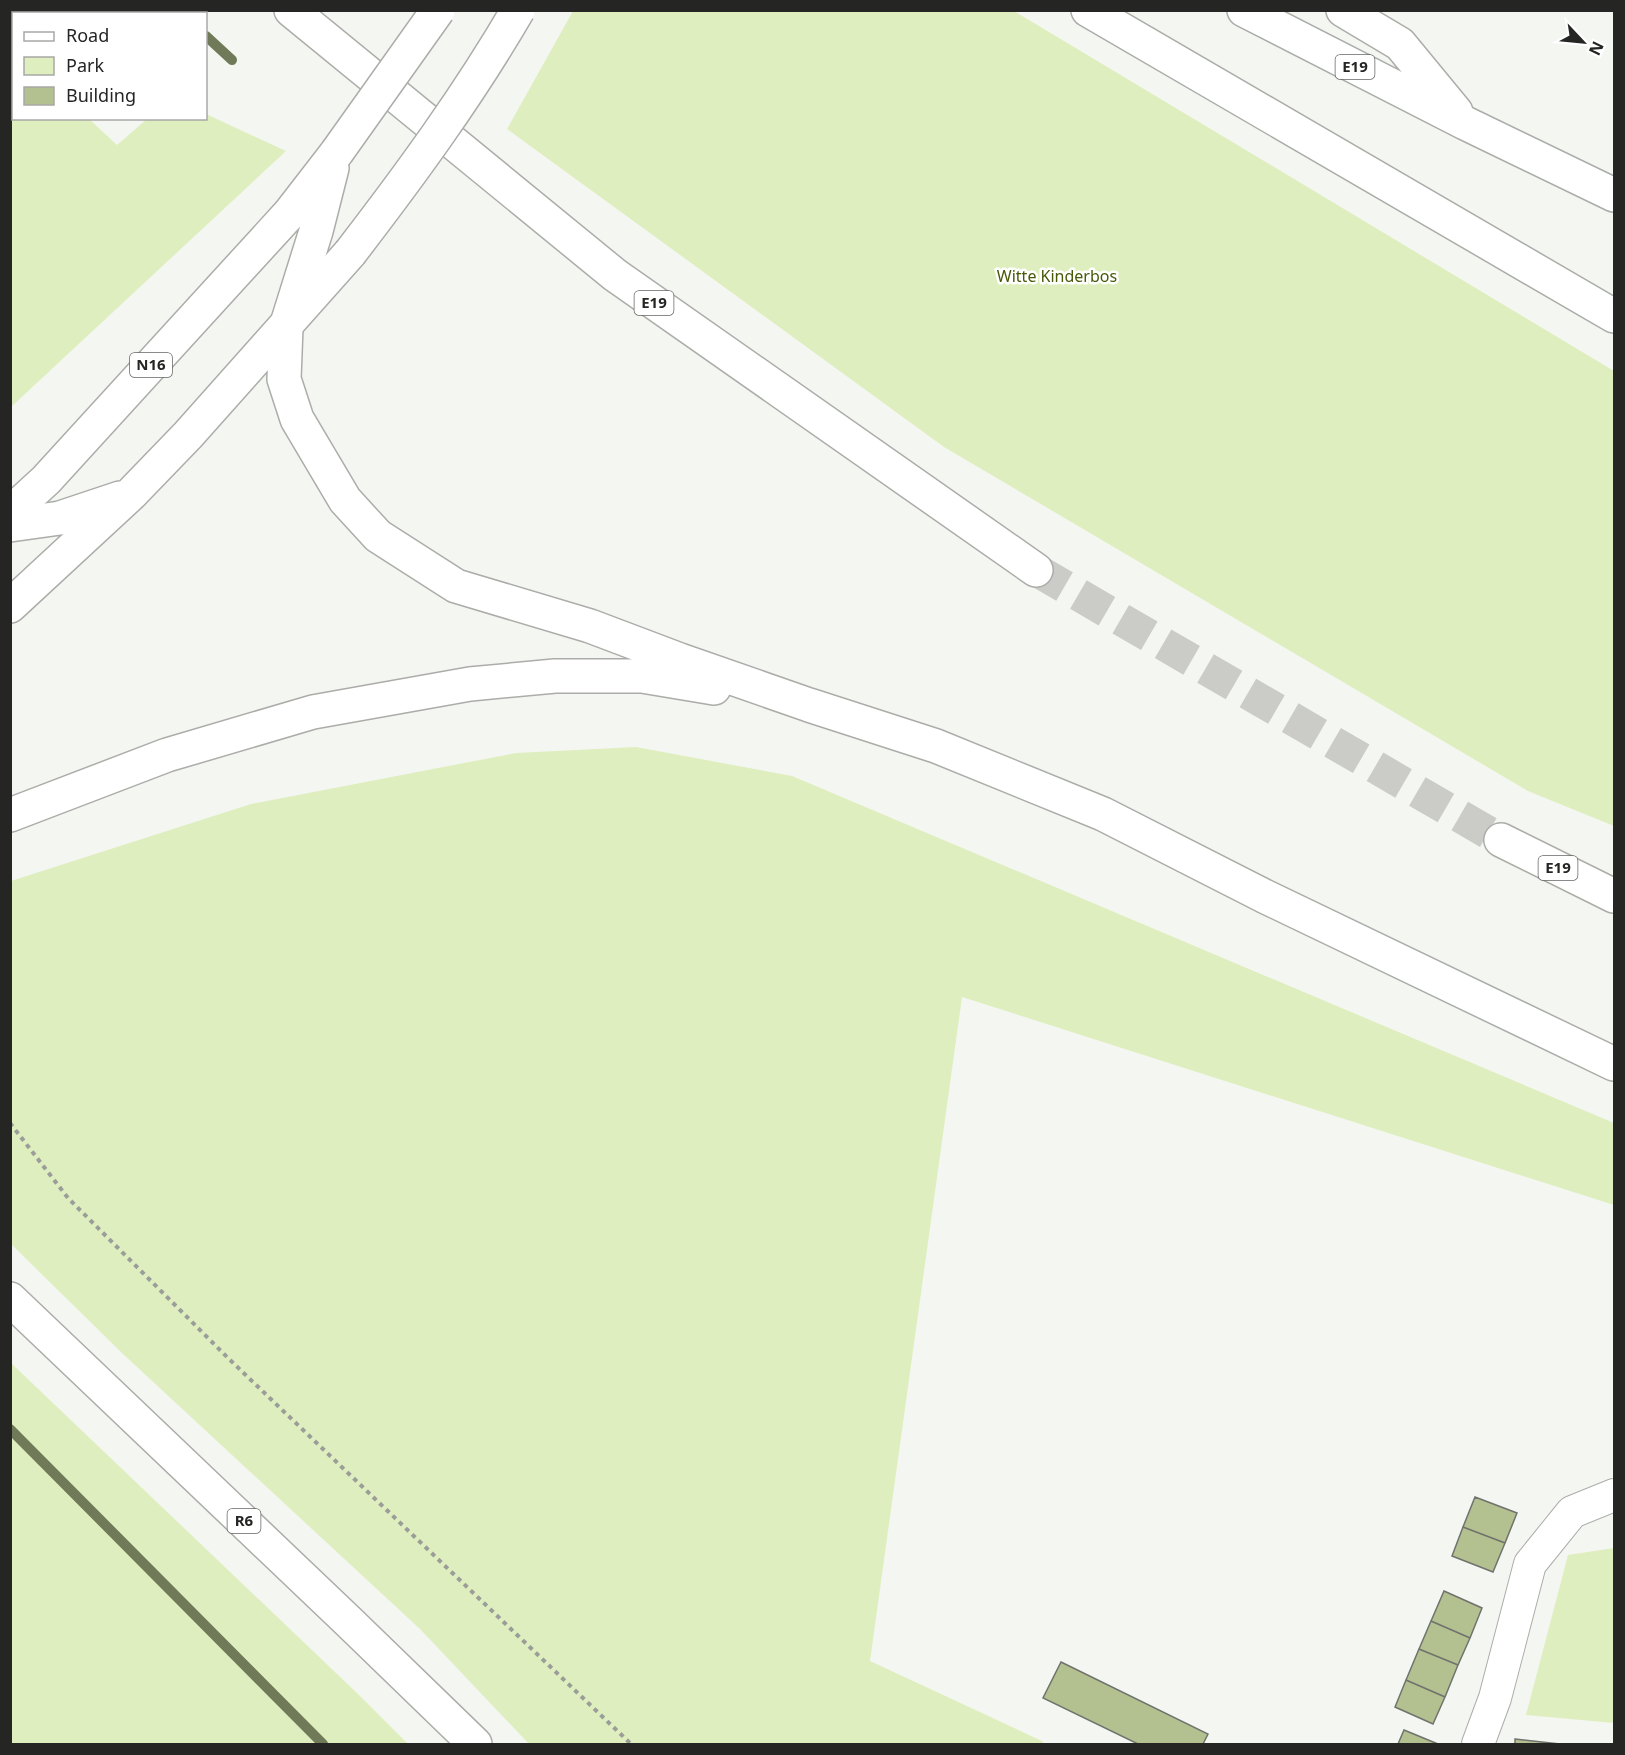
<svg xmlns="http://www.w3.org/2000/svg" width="1625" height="1755" viewBox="0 0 1625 1755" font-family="'Noto Sans',sans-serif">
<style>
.green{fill:#dfeebe}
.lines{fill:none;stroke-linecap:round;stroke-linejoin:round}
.stream{stroke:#717a58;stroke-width:10}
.building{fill:#b2c18f;stroke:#70726d;stroke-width:1.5}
.motorway-tunnel{stroke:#cbccc8;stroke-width:33;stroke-dasharray:33 16;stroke-linecap:butt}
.minor-casing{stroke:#acada9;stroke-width:34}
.primary-casing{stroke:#acada9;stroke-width:36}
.trunk-casing{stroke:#acada9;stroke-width:36}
.motorway-casing{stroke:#acada9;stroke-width:36}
.path{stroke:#9b9d99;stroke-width:4;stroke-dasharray:4.5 4.5;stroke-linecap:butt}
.minor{stroke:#fff;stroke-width:32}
.primary{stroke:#fff;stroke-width:33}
.trunk{stroke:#fff;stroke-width:33}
.motorway{stroke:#fff;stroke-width:33}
.primary-bridge-casing{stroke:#acada9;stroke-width:36;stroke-linecap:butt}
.trunk-bridge-casing{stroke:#acada9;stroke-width:36;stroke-linecap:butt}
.primary-bridge{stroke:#fff;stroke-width:33}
.trunk-bridge{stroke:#fff;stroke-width:33}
.labels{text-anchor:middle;stroke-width:5;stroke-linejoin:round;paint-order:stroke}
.shield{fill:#fff;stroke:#666;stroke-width:1.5}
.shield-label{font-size:15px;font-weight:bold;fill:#252524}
.park-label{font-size:16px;fill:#485809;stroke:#fff}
</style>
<rect width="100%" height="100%" fill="#f4f6f1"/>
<!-- green -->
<path class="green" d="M573,11H1014L1614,371V826L1528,791L944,447L507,129Z
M11,43L14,46V118L89,119L117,145L147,119L206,118V114L286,151L11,407Z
M636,747L792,776L1614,1123V1205L962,997L870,1661L1042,1741L1044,1744H529L420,1629L123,1354L11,1244V881L251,804L516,753Z
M11,1363L358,1694L408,1744H11Z
M1614,1548V1723L1526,1715L1568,1555Z"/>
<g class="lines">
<!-- stream -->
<path class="stream" d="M177,10L180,14
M206,36L232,60
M10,1429L323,1744"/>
</g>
<!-- building -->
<path class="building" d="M1475,1497L1517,1513L1505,1543L1463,1527Z
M1463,1527L1505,1543L1493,1572L1452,1556Z
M1444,1591L1482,1608L1470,1638L1431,1621Z
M1431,1621L1470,1638L1458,1665L1419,1649Z
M1419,1649L1458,1665L1445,1697L1406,1680Z
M1061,1662L1208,1734L1203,1744H1138L1043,1698Z
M1406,1680L1445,1697L1433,1724L1395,1707Z
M1404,1730L1438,1744H1398Z
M1515,1739L1560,1744H1515Z"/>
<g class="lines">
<!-- motorway-tunnel -->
<path class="motorway-tunnel" d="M1036,570L1501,840"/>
<!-- minor casing -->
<g class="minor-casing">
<path id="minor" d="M1478,1744L1495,1698L1530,1564L1572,1512L1614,1495"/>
</g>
<!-- primary casing -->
<g class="primary-casing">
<path id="primary" d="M10,525L60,518L120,498
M10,606L131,494L188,435L350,253"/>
</g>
<!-- trunk casing -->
<g class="trunk-casing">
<path id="trunk" d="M286,327L316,231L332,168
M10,513L46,480L289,214L337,152
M10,1299L348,1621L475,1744"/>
</g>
<!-- motorway casing -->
<g class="motorway-casing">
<path id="motorway" d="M291,10L615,275L1036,570
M1088,10L1614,316
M1244,10L1465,123L1614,195
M1343,10L1400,44L1456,112
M286,327L284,379L297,419L345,500L378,536L456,586L590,626L680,660L809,705L936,746L1103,814L1264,896L1614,1064
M10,815L167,755L313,712L470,684L555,676H642L714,688
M1501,840L1614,896"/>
</g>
<!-- path -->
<path class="path" d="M10,1123L68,1198L229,1359L631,1744"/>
<!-- minor -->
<use href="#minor" class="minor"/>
<!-- primary -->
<use href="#primary" class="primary"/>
<!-- trunk -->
<use href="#trunk" class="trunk"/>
<!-- motorway -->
<use href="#motorway" class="motorway"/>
<!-- primary-bridge casing -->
<g class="primary-bridge-casing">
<path id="primary-bridge" d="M350,253C410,175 468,96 518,10"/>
</g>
<!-- trunk-bridge casing -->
<g class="trunk-bridge-casing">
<path id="trunk-bridge" d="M337,152L438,10"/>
</g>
<!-- primary-bridge -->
<use href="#primary-bridge" class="primary-bridge"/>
<!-- trunk-bridge -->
<use href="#trunk-bridge" class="trunk-bridge"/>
</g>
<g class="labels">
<!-- shield labels -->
<g class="shield">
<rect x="1335.5" y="55" width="39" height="24" rx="4.5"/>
<rect x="634.5" y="291" width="39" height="24" rx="4.5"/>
<rect x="130" y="353" width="42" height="24" rx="4.5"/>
<rect x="1538.5" y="856" width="39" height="24" rx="4.5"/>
<rect x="227.5" y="1509" width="33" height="24" rx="4.5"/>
</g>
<g class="shield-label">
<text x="1355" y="72">E19</text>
<text x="654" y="308">E19</text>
<text x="151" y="370">N16</text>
<text x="1558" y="873">E19</text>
<text x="244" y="1526">R6</text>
</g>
<!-- park labels -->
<g class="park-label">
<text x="1057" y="282">Witte Kinderbos</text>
</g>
</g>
<!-- border -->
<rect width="1625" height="1755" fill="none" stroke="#252524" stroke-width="24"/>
<!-- legend -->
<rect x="12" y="12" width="195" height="108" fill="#ffffff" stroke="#a8a8a7" stroke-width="1.5"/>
<rect x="24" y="32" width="30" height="9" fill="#ffffff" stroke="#a8a8a7" stroke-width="1.5"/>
<text x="66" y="42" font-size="18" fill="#252524">Road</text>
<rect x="24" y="57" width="30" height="18" fill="#dfeebe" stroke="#a8a8a7" stroke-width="1.5"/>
<text x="66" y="72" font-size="18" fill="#252524">Park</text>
<rect x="24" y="87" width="30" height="18" fill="#b2c18f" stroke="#a8a8a7" stroke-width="1.5"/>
<text x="66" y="102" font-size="18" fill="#252524">Building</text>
<!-- north arrow -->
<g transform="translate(1583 42) rotate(116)" stroke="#ffffff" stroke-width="4.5" paint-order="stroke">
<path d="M0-4.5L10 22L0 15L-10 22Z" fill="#252524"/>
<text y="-9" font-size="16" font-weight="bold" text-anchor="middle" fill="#252524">N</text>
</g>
</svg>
